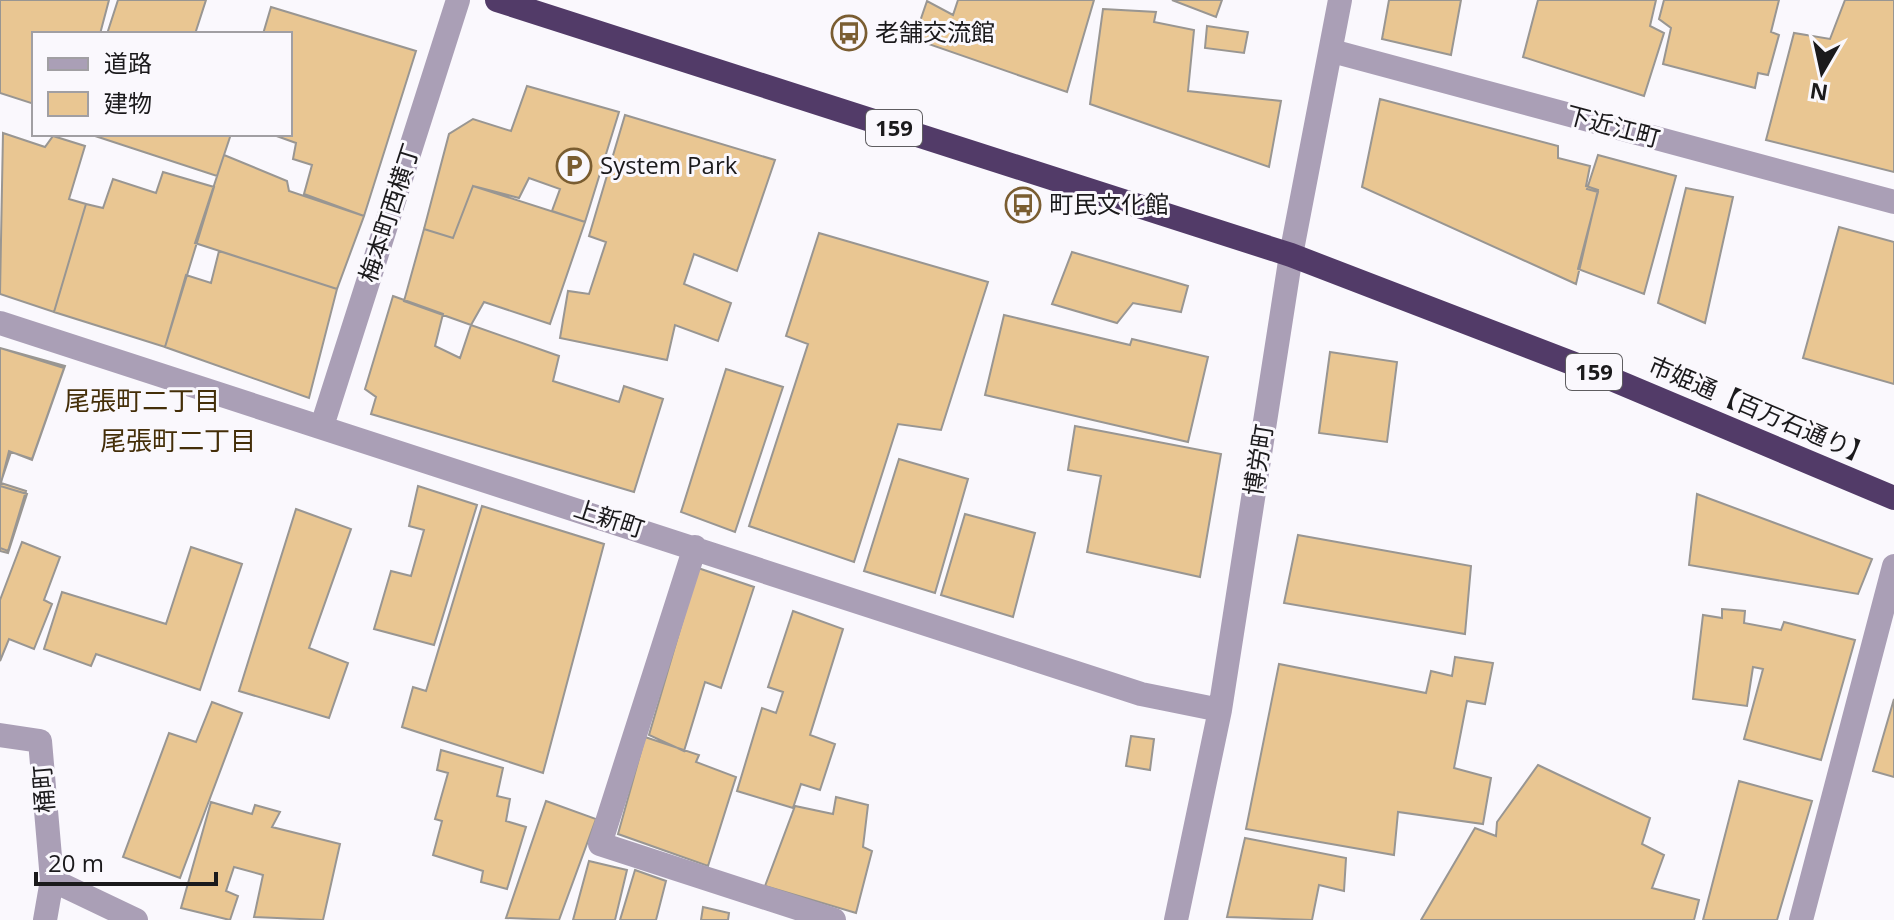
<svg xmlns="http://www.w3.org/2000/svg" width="1894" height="920" viewBox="0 0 1894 920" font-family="'Open Sans','Noto Sans JP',sans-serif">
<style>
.building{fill:#e9c692;stroke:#999692;stroke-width:2}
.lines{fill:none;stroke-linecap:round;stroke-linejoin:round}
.minor{stroke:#aa9fb6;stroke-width:24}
.highway{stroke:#523b68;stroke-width:24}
.labels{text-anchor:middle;stroke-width:6;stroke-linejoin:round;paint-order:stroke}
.shield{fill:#faf8fd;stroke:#5e5d60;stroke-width:2}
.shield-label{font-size:22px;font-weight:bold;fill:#1b1a1c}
.poi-label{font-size:24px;fill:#1b1a1c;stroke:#faf8fd;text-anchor:start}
.street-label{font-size:24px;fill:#1b1a1c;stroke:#faf8fd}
.neighbourhood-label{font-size:26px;fill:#442e08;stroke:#faf8fd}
</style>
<rect width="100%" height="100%" fill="#faf8fd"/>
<!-- building -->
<path class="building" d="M0,0H109L100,34H34V104L0,93Z
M118,0H206L195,34H107Z
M958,0H1094L1067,92L914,39L927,1L953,15Z
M1172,0H1222L1216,17Z
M1389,0H1461L1451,55L1382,39Z
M1538,0H1656L1650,26L1664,33L1644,96L1523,57Z
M1664,0H1779L1771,32L1779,35L1768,75L1758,73L1755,88L1663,64L1671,28L1659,19Z
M1845,0H1894V172L1766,140L1794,33L1830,39Z
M271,7L416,51L364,216L304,194L312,165L293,159L296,143L271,134H290V34H263Z
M1103,9L1156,12L1154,22L1194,30L1188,91L1281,101L1269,167L1090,104Z
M1207,26L1248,32L1244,53L1205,48Z
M527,86L619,112L585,222L552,211L560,189L529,178L519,198L473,186L453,238L424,229L449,134L473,119L511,131Z
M1380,99L1558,146V158L1590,166L1586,186L1598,190L1576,284L1362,187Z
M625,115L775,160L737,271L694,254L684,284L731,303L718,341L675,325L667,360L560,338L568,291L589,294L606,242L589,236Z
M3,133L45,147L53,136L85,146L69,199L86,204L54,312L0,294Z
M89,134H231L217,176Z
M224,155L287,181L289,191L364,216L337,289L195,243Z
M1598,155L1676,176L1644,294L1578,269L1598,192L1587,189Z
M163,172L214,187L165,347L54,312L86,204L103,208L113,179L156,193Z
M473,186L585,222L550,324L484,302L471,325L404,301L424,229L453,238Z
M1686,188L1733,197L1705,323L1658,303Z
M1839,227L1894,242V384L1803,358Z
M819,233L988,282L941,430L898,424L854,562L749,526L808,344L786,336Z
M219,251L337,289L309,398L165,347L186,275L211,283Z
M1072,252L1188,286L1181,312L1133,303L1117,323L1052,304Z
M393,296L443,314L435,346L460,358L471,325L559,356L553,381L619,402L624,386L663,399L634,492L371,414L376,397L365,389Z
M1004,315L1130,345L1132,339L1208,357L1188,442L985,395Z
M0,348L65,366L32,460L9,451L1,483L26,491L8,551L0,548Z
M0,348L64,368L32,459L11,452L0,485Z
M1330,352L1397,362L1387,442L1319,433Z
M726,369L783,387L735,532L681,512Z
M1075,426L1221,454L1200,577L1087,552L1101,476L1068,470Z
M899,459L968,479L935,593L864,571Z
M0,486L27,494L8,553L0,551Z
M418,486L477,505L434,645L374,629L391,571L411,576L424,530L409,526Z
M1697,494L1872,559L1858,594L1689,565Z
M482,506L604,544L543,773L402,727L413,687L426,691Z
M296,509L351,529L309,648L348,663L329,718L239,691Z
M965,514L1035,533L1013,617L941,595Z
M1298,535L1471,566L1465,634L1284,603Z
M22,542L60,557L44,600L52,604L34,649L9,639L0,661V600Z
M191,547L242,564L200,690L96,654L91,666L44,649L62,592L166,624Z
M698,568L754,587L721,688L705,682L684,751L649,735Z
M1722,609L1745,611L1744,623L1781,630L1784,622L1855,640L1821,760L1744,739L1763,669L1753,667L1747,706L1693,699L1703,615L1722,618Z
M793,611L843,629L810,735L835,744L820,790L801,784L793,808L737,791L762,708L776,713L783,692L768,687Z
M1455,657L1493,663L1485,704L1467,701L1454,768L1491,778L1483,824L1398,812L1394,855L1246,829L1279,664L1426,693L1431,671L1452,676Z
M1894,699V777L1873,771Z
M212,702L242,713L180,878L123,857L169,733L196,742Z
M1131,736L1154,739L1150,770L1126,766Z
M645,737L699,755L696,762L736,777L708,866L618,834Z
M441,750L503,768L497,796L510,799L506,821L526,827L507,889L481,882L483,871L433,855L442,821L435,819L448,773L437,770Z
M1538,765L1650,818L1642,844L1664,855L1652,888L1699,900L1694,920H1421L1475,828L1496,836L1497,822Z
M1739,781L1812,801L1777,920H1703Z
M836,797L868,805L863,847L872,851L856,913L765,886L795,806L833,814Z
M546,801L596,819L559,920L506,918Z
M211,802L252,814L255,805L280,812L272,827L340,844L323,920L254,917L263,875L234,867L226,891L238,896L230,920L181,908Z
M1245,838L1346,858L1344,891L1319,885L1312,920L1227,917Z
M589,861L627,870L615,920H573Z
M635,870L666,881L656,920H620Z
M703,907L729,913L728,920H701Z"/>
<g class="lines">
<!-- minor -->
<path class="minor" d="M1332,51L1894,202
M0,323L1141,694L1220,710
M322,426L458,0
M695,547L600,844L834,920
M0,735L40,741L52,880L45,920
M52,880L136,920
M1176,920L1220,710L1291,255L1340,0
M1801,920L1894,566"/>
<!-- highway -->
<path class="highway" d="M497,0L1291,255L1590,370L1894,498"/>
</g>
<!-- icons -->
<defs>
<g id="bus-ring" transform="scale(1.8)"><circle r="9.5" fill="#faf8fd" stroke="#7a5d31" stroke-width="1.5"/><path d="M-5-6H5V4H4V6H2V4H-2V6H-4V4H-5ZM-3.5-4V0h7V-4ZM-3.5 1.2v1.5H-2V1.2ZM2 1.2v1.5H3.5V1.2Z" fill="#7a5d31"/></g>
<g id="parking-ring" transform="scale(1.8)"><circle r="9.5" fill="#faf8fd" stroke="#7a5d31" stroke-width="1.5"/><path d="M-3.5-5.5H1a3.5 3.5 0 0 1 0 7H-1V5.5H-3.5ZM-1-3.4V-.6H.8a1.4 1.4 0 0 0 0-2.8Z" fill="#7a5d31"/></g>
</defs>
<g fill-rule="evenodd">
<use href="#bus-ring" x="849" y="33"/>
<use href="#parking-ring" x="574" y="166"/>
<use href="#bus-ring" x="1023" y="205"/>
</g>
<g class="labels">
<!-- shield labels -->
<g class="shield">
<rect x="866" y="110" width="56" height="36" rx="6"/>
<rect x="1566" y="354" width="56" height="36" rx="6"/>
</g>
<g class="shield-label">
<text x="894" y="136">159</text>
<text x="1594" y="380">159</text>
</g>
<!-- poi labels -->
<g class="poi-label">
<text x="875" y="41">老舗交流館</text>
<text x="600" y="174">System Park</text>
<text x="1049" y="213">町民文化館</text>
</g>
<!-- street labels -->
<g class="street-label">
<text transform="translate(1613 127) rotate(15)" y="8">下近江町</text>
<text transform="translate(390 213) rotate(-72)" y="8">梅本町西横丁</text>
<text transform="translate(1760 411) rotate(23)" y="8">市姫通【百万石通り】</text>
<text transform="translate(1259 460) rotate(-81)" y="8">博労町</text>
<text transform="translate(609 519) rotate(18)" y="8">上新町</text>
<text transform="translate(44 789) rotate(-95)" y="8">桶町</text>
</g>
<!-- neighbourhood labels -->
<g class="neighbourhood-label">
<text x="142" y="410">尾張町二丁目</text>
<text x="178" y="450">尾張町二丁目</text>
</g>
</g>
<!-- legend -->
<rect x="32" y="32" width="260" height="104" fill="#faf8fd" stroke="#a19fa3" stroke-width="2"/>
<rect x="48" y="58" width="40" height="12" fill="#aa9fb6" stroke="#a19fa3" stroke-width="2"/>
<text x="104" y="72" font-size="24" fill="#1b1a1c">道路</text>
<rect x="48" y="92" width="40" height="24" fill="#e9c692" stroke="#a19fa3" stroke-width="2"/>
<text x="104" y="112" font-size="24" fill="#1b1a1c">建物</text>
<!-- north arrow -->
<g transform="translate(1822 72) rotate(189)" stroke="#faf8fd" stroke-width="6" paint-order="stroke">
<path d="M0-6L14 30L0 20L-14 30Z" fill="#1b1a1c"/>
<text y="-12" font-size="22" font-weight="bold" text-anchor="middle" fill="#1b1a1c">N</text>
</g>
<!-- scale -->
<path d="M36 872v12h180v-12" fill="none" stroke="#1b1a1c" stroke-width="4"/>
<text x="48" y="872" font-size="24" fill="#1b1a1c" stroke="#faf8fd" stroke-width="6" paint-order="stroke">20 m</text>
</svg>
